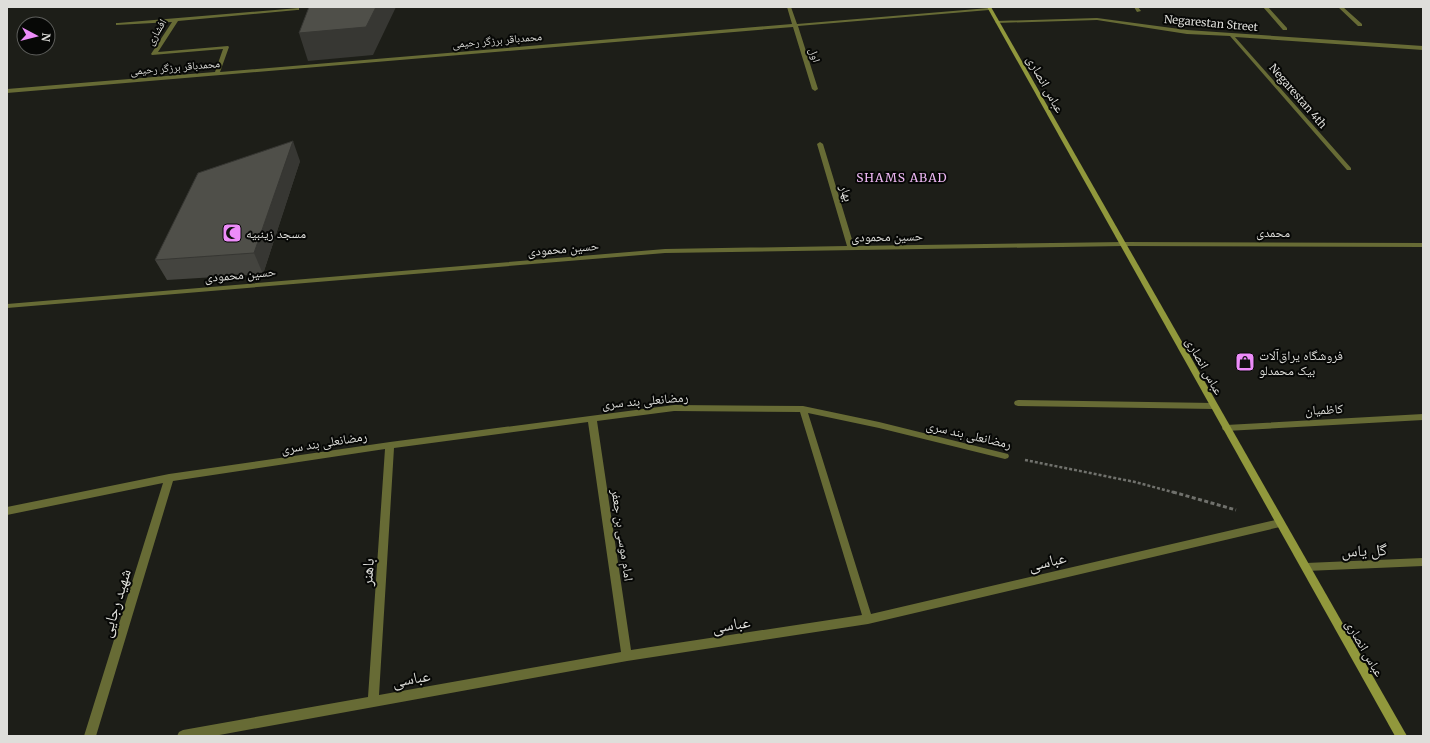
<svg xmlns="http://www.w3.org/2000/svg" width="1430" height="743" viewBox="0 0 1430 743" font-family="Merriweather,'Noto Naskh Arabic',serif">
<style>
.lines{fill:none;stroke-linecap:round;stroke-linejoin:round}
.path-far1{stroke:#70716c;stroke-width:2.5;stroke-dasharray:3 2;stroke-linecap:butt}
.path{stroke:#70716c;stroke-width:3;stroke-dasharray:4 2.5;stroke-linecap:butt}
.street{fill:#676b35;fill-rule:evenodd}
.secondary{fill:#91983c;fill-rule:evenodd}
.wall{fill:#44443f}
.shaded-wall{fill:#373733}
.building{fill:#4f4f49;stroke:#373733}
.labels{text-anchor:middle;stroke-width:4;stroke-linejoin:round;paint-order:stroke}
.far-street-label{font-size:11px;fill:#dededa;stroke:#070806}
.far-neighbourhood-label{font-size:12px;letter-spacing:1px;fill:#eeb8f4;stroke:#070806}
.street-label{font-size:13px;fill:#dededa;stroke:#070806}
.poi-label{font-size:13px;fill:#dededa;stroke:#070806;text-anchor:start}
.near-street-label{font-size:16px;fill:#dededa;stroke:#070806}
</style>
<rect width="100%" height="100%" fill="#1d1e18"/>
<g class="lines">
<!-- path-far1 -->
<path class="path-far1" d="M1025,460L1135,482L1176,493"/>
<!-- path -->
<path class="path" d="M1173,492L1236,510"/>
<!-- street -->
<path class="street" d="M787,7H791L797,24L989,8L991,9L989,10L798,26L818,89L815,91L812,89L793,27L7,93V89L215,72L223,49L152,55L151,54L172,22L116,25V23H118L299,8V10H297L178,21L158,52L228,46L229,47L220,72L792,24Z
M1134,7H1138L1141,11L1137,12Z
M1263,7H1268L1287,28V30H1283Z
M1338,7H1343L1362,24V26H1358Z
M1097,18L1187,30L1423,46V50L1235,37L1351,168V170H1347L1230,36L1187,34L1097,20L997,23L995,22L997,21Z
M820,142L823,144L854,246L1123,242L1423,243V247L1123,246L665,253L7,308V304L665,249L847,246L817,144Z
M1018,400L1214,403L1217,404L1218,406L1217,408L1214,409L1018,406L1015,405L1014,403L1015,401Z
M674,405L803,406L879,422L1008,454L1009,456L1008,458L1005,459L879,428L808,413L871,614L1280,519L1283,520L1285,523L1283,526L1280,527L868,624L627,661L214,736H177L179,732L183,730L368,697L385,449L173,481L96,736H84L163,483L7,515V507L169,474L390,442ZM674,411L800,412L862,615L631,650L597,421ZM588,422L621,652L379,695L394,448Z
M1423,414V420L1226,431L1223,430L1222,428L1223,426L1226,425Z
M1423,558V566L1306,571L1303,570L1301,567L1303,564L1306,563Z"/>
<!-- secondary -->
<path class="secondary" d="M987,7H991L1407,736H1395Z"/>
</g>
<!-- wall -->
<path class="wall" d="M300,161L263,274L167,280L155,260Z"/>
<!-- shaded-wall -->
<path class="shaded-wall" d="M376,7H396L373,55L308,61L299,33Z
M293,141L300,161L263,274L254,253Z"/>
<!-- building -->
<path class="building" d="M309,7H376L366,27L299,33Z
M293,141L254,253L155,260L198,173Z"/>
<!-- icons -->
<defs>
<g id="mosque-square" transform="scale(1)"><rect x="-9" y="-9" width="18" height="18" rx="4" fill="#ed8cf9" stroke="#070806"/><path d="M3.5-4.9A6 6 0 1 0 3.5 4.9A5 5 0 1 1 3.5-4.9Z" fill="#111"/></g>
<g id="shop-square" transform="scale(1)"><rect x="-9" y="-9" width="18" height="18" rx="4" fill="#ed8cf9" stroke="#070806"/><path d="M-5-2.5h2.3a2.7 3.5 0 0 1 5.4 0H5L5.5 6h-11ZM-1.5-2.5h3a1.5 2.3 0 0 0-3 0Z" fill="#111"/></g>
</defs>
<g fill-rule="evenodd">
<use href="#mosque-square" x="232" y="233"/>
<use href="#shop-square" x="1245" y="362"/>
</g>
<g class="labels">
<!-- far-street labels -->
<g class="far-street-label">
<text transform="translate(1211 23) rotate(5)" y="4">Negarestan Street</text>
<text transform="translate(156 32) rotate(-59)" y="4">افشاری</text>
<text transform="translate(497 40) rotate(-5)" y="4">محمدباقر برزگر رحیمی</text>
<text transform="translate(815 55) rotate(73)" y="4">اول</text>
<text transform="translate(175 67) rotate(-5)" y="4">محمدباقر برزگر رحیمی</text>
<text transform="translate(1298 96) rotate(49)" y="4">Negarestan 4th</text>
</g>
<!-- far-neighbourhood labels -->
<g class="far-neighbourhood-label">
<text x="902" y="182">SHAMS ABAD</text>
</g>
<!-- street labels -->
<g class="street-label">
<text transform="translate(1046 84) rotate(61)" y="5">عباس انصاری</text>
<text transform="translate(847 193) rotate(73)" y="5">بهار</text>
<text x="1273" y="237">محمدی</text>
<text transform="translate(887 236) rotate(-1)" y="5">حسین محمودی</text>
<text transform="translate(563 248) rotate(-5)" y="5">حسین محمودی</text>
<text transform="translate(240 274) rotate(-5)" y="5">حسین محمودی</text>
<text transform="translate(1205 366) rotate(61)" y="5">عباس انصاری</text>
<text transform="translate(645 400) rotate(-5)" y="5">رمضانعلی بند سری</text>
<text transform="translate(1324 409) rotate(-3)" y="5">کاظمیان</text>
<text transform="translate(969 434) rotate(13)" y="5">رمضانعلی بند سری</text>
<text transform="translate(324 442) rotate(-9)" y="5">رمضانعلی بند سری</text>
<text transform="translate(623 535) rotate(82)" y="5">امام موسی بن جعفر</text>
<text transform="translate(1365 648) rotate(60)" y="5">عباس انصاری</text>
</g>
<!-- poi labels -->
<g class="poi-label">
<text x="246" y="238">مسجد زینبیه</text>
<text x="1259" y="360">فروشگاه یراق‌آلات<tspan x="1259" dy="15">بیک محمدلو</tspan></text>
</g>
<!-- near-street labels -->
<g class="near-street-label">
<text transform="translate(1364 550) rotate(-2)" y="6">گل یاس</text>
<text transform="translate(1047 561) rotate(-13)" y="6">عباسی</text>
<text transform="translate(367 572) rotate(-86)" y="6">باهنر</text>
<text transform="translate(115 603) rotate(-73)" y="6">شهید رجایی</text>
<text transform="translate(731 624) rotate(-9)" y="6">عباسی</text>
<text transform="translate(411 678) rotate(-10)" y="6">عباسی</text>
</g>
</g>
<!-- border -->
<rect width="1430" height="743" fill="none" stroke="#dededa" stroke-width="16"/>
<!-- north arrow -->
<g transform="translate(36 36) rotate(97)"><circle r="19" fill="#070806" stroke="#5d5e5b"/>
<path d="M0-3L7 15L0 10L-7 15Z" fill="#ed8cf9"/>
<text y="-6" font-size="11" font-weight="bold" text-anchor="middle" fill="#dededa">N</text>
</g>
</svg>
